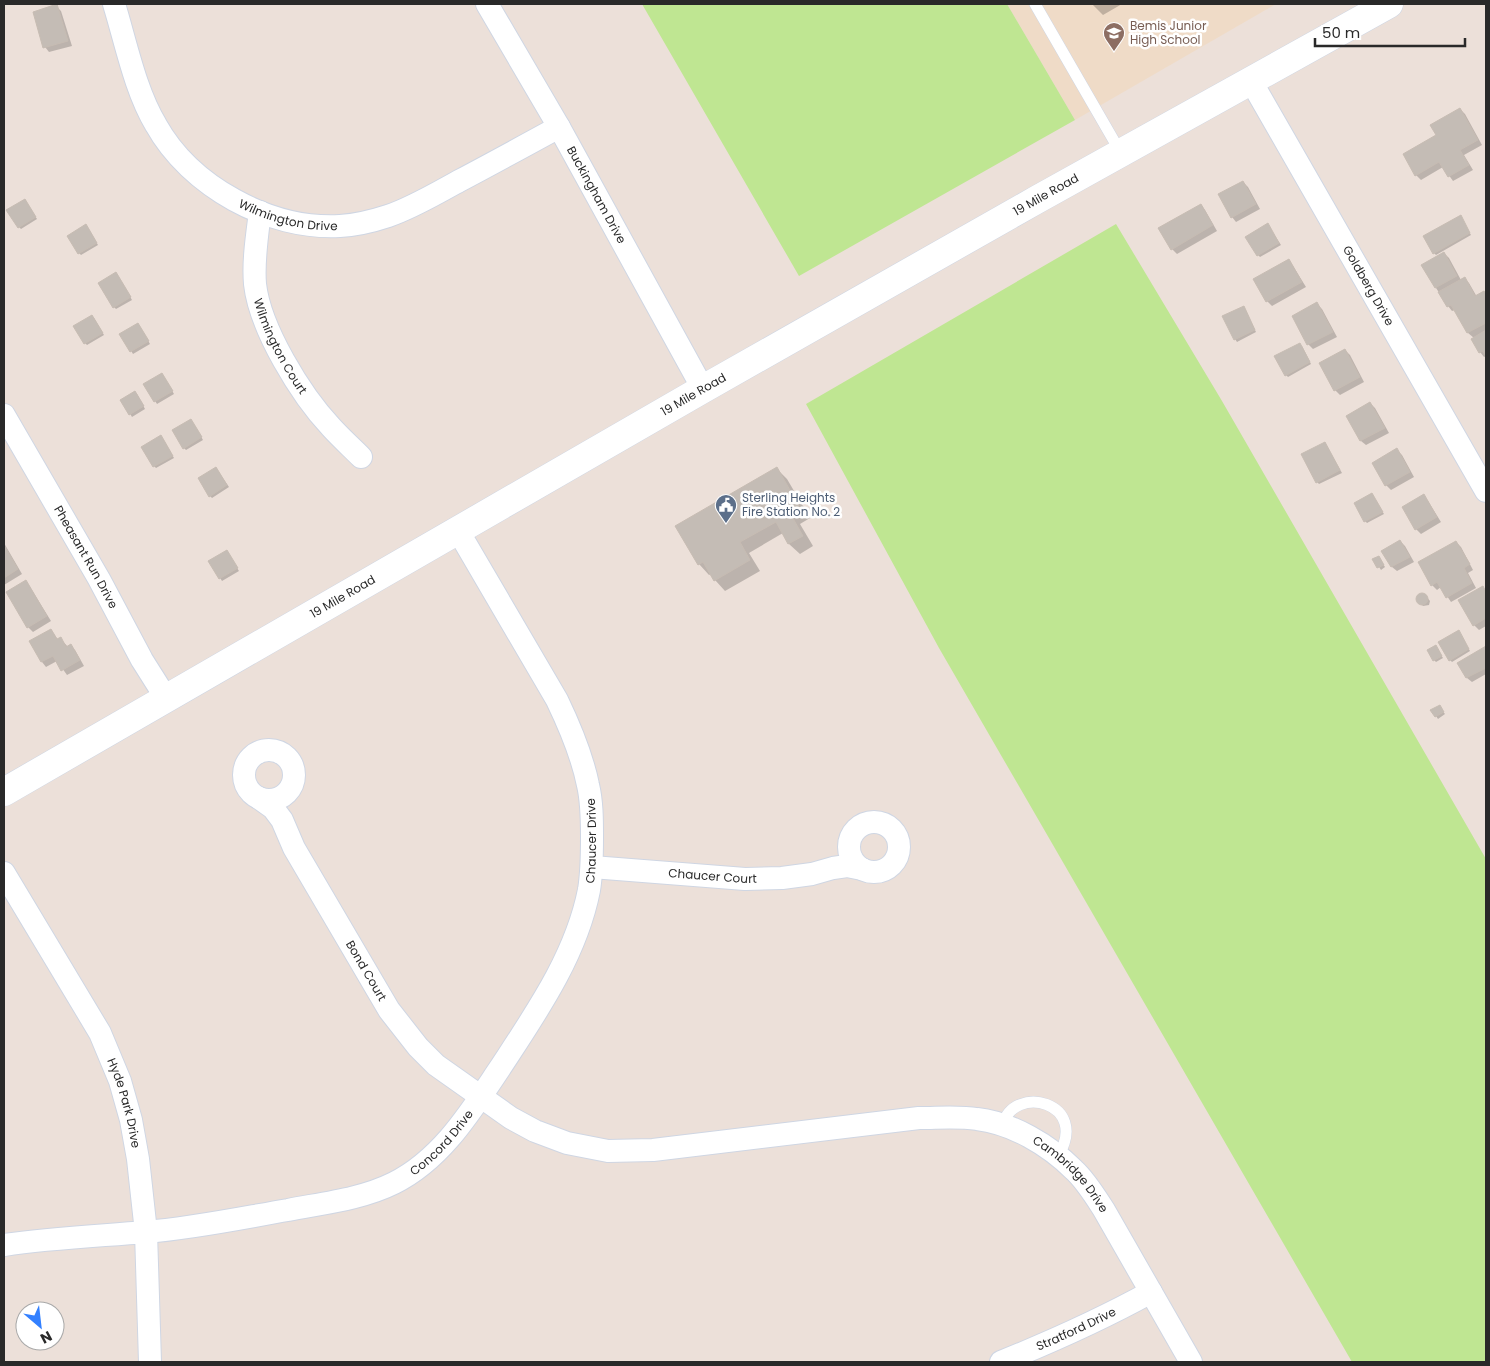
<svg xmlns="http://www.w3.org/2000/svg" width="1490" height="1366" viewBox="0 0 1490 1366" font-family="Poppins,sans-serif">
<style>
.education{fill:#efdbc7}
.green{fill:#bfe692}
.shadow{fill:#0003}
.building{fill:#c4bcb5;stroke:#c7bcb3}
.lines{fill:none;stroke-linecap:round;stroke-linejoin:round}
.lane-casing{stroke:#cfd6e3;stroke-width:12}
.street-casing{stroke:#cfd6e3;stroke-width:24}
.secondary-casing{stroke:#cfd6e3;stroke-width:29}
.lane{stroke:#fff;stroke-width:11}
.street{stroke:#fff;stroke-width:22}
.secondary{stroke:#fff;stroke-width:28}
.labels{text-anchor:middle;stroke-width:5;stroke-linejoin:round;paint-order:stroke}
.education-label{font-size:12px;fill:#785e54;stroke:#fff;text-anchor:start}
.street-label{font-size:12px;fill:#292929;stroke:#fff}
.service-label{font-size:12px;fill:#4e5e75;stroke:#fff;text-anchor:start}
</style>
<rect width="100%" height="100%" fill="#ece0d9"/>
<!-- education -->
<path class="education" d="M1007,4H1276L1075,120Z"/>
<!-- green -->
<path class="green" d="M642,4H1007L1075,120L799,276Z
M1116,224L1222,401L1486,859V1362H1352L939,648L806,404Z"/>
<!-- shadow -->
<path class="shadow" d="M1092,4H1122L1103,15Z
M56,6L61,11L72,46L49,52L45,47Z
M1460,109L1465,114L1482,145L1464,155L1473,170L1453,181L1443,167L1421,180L1416,175L1438,136Z
M1243,182L1248,187L1260,209L1236,222L1232,217Z
M25,200L37,219L21,229L19,227Z
M1201,205L1205,210L1217,231L1177,254L1172,249Z
M1462,219L1471,235L1436,255L1434,253Z
M1268,225L1281,245L1260,257L1258,255Z
M88,228L98,245L81,255L79,253Z
M1444,253L1449,258L1461,280L1464,278L1469,283L1477,297L1484,293L1486,295V356L1484,357L1480,352L1474,338L1468,333L1455,310L1452,311L1448,306L1436,288Z
M1289,261L1293,266L1306,287L1272,306L1267,301Z
M118,276L132,300L116,309L114,307Z
M1317,304L1322,309L1337,337L1313,349L1308,344Z
M1244,307L1256,332L1237,342L1235,339Z
M94,318L104,335L87,345L85,343Z
M140,327L150,344L133,354L121,334Z
M1302,346L1311,364L1288,377L1286,375Z
M1345,350L1350,355L1364,382L1340,395L1335,390Z
M164,377L174,394L157,404L145,385Z
M137,394L145,409L132,417L122,400Z
M1370,403L1375,408L1389,433L1366,445L1361,441Z
M193,423L203,440L186,450L184,448Z
M163,439L174,458L156,468L154,466Z
M1325,443L1342,473L1319,484L1317,482Z
M1397,450L1402,455L1414,477L1391,490L1386,485Z
M216,468L229,487L212,498L210,496Z
M777,469L787,479L810,518L800,524L813,546L800,554L789,544L783,533L749,553L760,571L725,591L715,580L711,574L709,575L699,564L677,527Z
M1372,494L1384,514L1367,523L1365,521Z
M1423,496L1428,501L1441,522L1421,534L1416,529Z
M1400,541L1405,546L1414,562L1397,571L1392,567L1383,551Z
M1456,542L1461,547L1473,570L1468,573L1476,588L1451,602L1441,587L1437,590L1432,585Z
M4,543L22,574L4,585Z
M228,554L239,571L222,581L210,562Z
M1379,557L1385,567L1381,570L1374,559Z
M25,582L30,587L51,621L33,632L28,627Z
M1483,588L1486,591V626L1479,630L1474,625Z
M1421,594H1424L1430,601L1429,605L1423,606L1418,600L1419,596Z
M51,630L58,640L60,638L68,647L70,646L75,650L84,666L67,675L57,661L46,667L42,662L30,642Z
M1460,634L1470,651L1452,662L1450,660Z
M1436,647L1443,658L1436,662L1434,660Z
M1486,648V674L1472,682L1467,678L1459,663Z
M1441,709L1445,714L1438,719L1436,716Z"/>
<!-- building -->
<path class="building" d="M57,4L68,41L43,48L33,12Z
M1460,108L1478,140L1460,150L1469,165L1448,177L1439,162L1415,176L1403,154L1436,135L1430,125Z
M1243,181L1256,204L1231,218L1218,194Z
M25,199L36,217L18,228L6,210Z
M1201,204L1213,225L1171,250L1158,228Z
M1461,215L1470,233L1433,254L1423,236Z
M1268,223L1279,243L1257,256L1245,237Z
M86,224L97,243L78,254L67,236Z
M1444,252L1457,276L1435,288L1421,265Z
M1289,259L1302,282L1266,302L1253,279Z
M116,272L131,297L113,308L98,283Z
M1465,277L1475,296L1484,291L1486,295V323L1467,333L1451,305L1447,307L1438,292Z
M1317,302L1333,332L1307,345L1292,316Z
M1244,306L1255,330L1234,340L1222,316Z
M92,315L103,333L84,344L73,326Z
M138,323L149,341L130,352L119,334Z
M1486,330V357L1483,351L1479,353L1471,339Z
M1300,343L1310,362L1285,376L1274,356Z
M1345,349L1360,377L1334,391L1319,363Z
M162,373L173,391L154,402L143,384Z
M135,391L144,406L129,415L120,400Z
M1370,402L1385,428L1360,441L1346,416Z
M191,419L202,437L183,449L172,430Z
M161,435L173,456L153,467L141,447Z
M1325,442L1340,470L1316,483L1301,454Z
M1397,448L1410,472L1385,486L1372,463Z
M216,467L227,485L209,497L198,478Z
M777,467L800,508L790,513L803,536L788,544L776,522L740,542L750,560L714,581L703,562L698,565L675,526Z
M1372,493L1383,512L1364,522L1354,503Z
M1424,494L1437,517L1415,530L1402,507Z
M1400,540L1410,557L1391,567L1381,551Z
M1456,541L1470,564L1464,568L1472,583L1446,598L1437,582L1431,586L1418,562Z
M4,545L18,569L4,578Z
M227,550L238,568L219,579L208,561Z
M1379,556L1384,565L1377,568L1372,559Z
M26,580L47,616L27,628L6,592Z
M1483,586L1486,592V618L1473,626L1458,600Z
M1416 599a6 6 0 1 1 12 0a6 6 0 1 1-12 0Z
M51,629L57,639L61,637L66,647L71,644L80,660L61,671L53,656L41,662L29,641Z
M1459,630L1469,649L1449,661L1438,642Z
M1436,645L1442,656L1433,661L1427,650Z
M1486,646V668L1466,678L1457,663Z
M1440,705L1444,712L1435,717L1430,710Z"/>
<g class="lines">
<!-- lane casing -->
<g class="lane-casing">
<path id="lane" d="M1035,4L1121,153
M1003,1125C1013,1083 1091,1102 1058,1156"/>
</g>
<!-- street casing -->
<g class="street-casing">
<g id="street">
<path id="s1" d="M114,4C126,43 135,90 156,125C190,186 269,230 340,226C356,225 373,221 388,216C412,208 437,193 459,181C493,163 526,145 559,127"/>
<path id="s2" d="M487,4L559,127L703,389"/>
<path id="s3" d="M1251,81L1486,491"/>
<path id="s4" d="M260,212C257,236 253,261 255,284C260,329 301,395 331,427C341,438 351,447 361,457"/>
<path id="s5" d="M4,415L99,579L142,660L166,698"/>
<circle cx="269" cy="775" r="25"/>
<path id="s6" d="M259,798L273,808L282,820L294,848L389,1010L418,1047L436,1065L511,1118L535,1131L567,1143L608,1151L653,1150L919,1118C938,1118 958,1116 977,1119C1012,1123 1049,1145 1074,1170C1086,1181 1095,1196 1104,1210L1191,1362"/>
<circle cx="874" cy="847" r="25"/>
<path id="s7" d="M592,867L745,879L782,878L812,874L833,868L847,866L862,869"/>
<path id="s8" d="M4,873L100,1033L120,1081L131,1120L138,1159L146,1232L150,1362"/>
<path id="s9" d="M4,1245C51,1238 99,1236 146,1232C194,1228 241,1218 288,1210C324,1203 362,1199 394,1183C442,1159 471,1111 500,1068C536,1013 576,956 589,890C592,872 592,855 592,837C592,819 592,802 588,785C582,755 570,727 557,700L457,529"/>
<path id="s10" d="M1001,1362C1053,1341 1102,1319 1151,1292"/>
</g>
</g>
<!-- secondary casing -->
<g class="secondary-casing">
<g id="secondary">
<path id="s11" d="M4,792L703,389L1038,199L1389,4"/>
</g>
</g>
<!-- lane -->
<use href="#lane" class="lane"/>
<!-- street -->
<use href="#street" class="street"/>
<!-- secondary -->
<use href="#secondary" class="secondary"/>
</g>
<!-- icons -->
<defs>
<g id="school-pin" transform="scale(1.125)"><path d="M0 17L-7.5 6A9.5 9.5 0 1 1 7.5 6Z" fill="#8d6e63" stroke="#fff"/><path d="M0-5L7-2L0 1L-7-2ZM-4 1L0 2.5L4 1V4Q0 6-4 4Z" fill="#fff"/></g>
<g id="civic-pin" transform="scale(1.125)"><path d="M0 17L-7.5 6A9.5 9.5 0 1 1 7.5 6Z" fill="#5c6f8a" stroke="#fff"/><path d="M-.6-6.5H3V-4.5H.6V-3L4-1V1h2V6H-6V1h2V-1L-.6-3ZM-1.2 2.5V6h2.4V2.5Z" fill="#fff"/></g>
</defs>
<g fill-rule="evenodd">
<use href="#school-pin" x="1114" y="33"/>
<use href="#civic-pin" x="726" y="505"/>
</g>
<g class="labels">
<!-- education labels -->
<g class="education-label">
<text x="1130" y="30">Bemis Junior<tspan x="1130" dy="14">High School</tspan></text>
</g>
<!-- street labels -->
<g class="street-label">
<text dy="4" stroke="none"><textPath href="#s11" startOffset="1201">19 Mile Road</textPath></text>
<text dy="4" stroke="none"><textPath href="#s2" startOffset="220">Buckingham Drive</textPath></text>
<text dy="4" stroke="none"><textPath href="#s1" startOffset="295">Wilmington Drive</textPath></text>
<text dy="4" stroke="none"><textPath href="#s3" startOffset="236">Goldberg Drive</textPath></text>
<text dy="4" stroke="none"><textPath href="#s4" startOffset="140">Wilmington Court</textPath></text>
<text dy="4" stroke="none"><textPath href="#s11" startOffset="796">19 Mile Road</textPath></text>
<text dy="4" stroke="none"><textPath href="#s5" startOffset="164">Pheasant Run Drive</textPath></text>
<text dy="4" stroke="none"><textPath href="#s11" startOffset="391">19 Mile Road</textPath></text>
<text dy="4" stroke="none"><textPath href="#s9" startOffset="804">Chaucer Drive</textPath></text>
<text dy="4" stroke="none"><textPath href="#s7" startOffset="121">Chaucer Court</textPath></text>
<text dy="4" stroke="none"><textPath href="#s6" startOffset="205">Bond Court</textPath></text>
<text dy="4" stroke="none"><textPath href="#s8" startOffset="261">Hyde Park Drive</textPath></text>
<text dy="4" stroke="none"><textPath href="#s9" startOffset="459">Concord Drive</textPath></text>
<text dy="4" stroke="none"><textPath href="#s6" startOffset="1001">Cambridge Drive</textPath></text>
<text dy="4" stroke="none"><textPath href="#s10" startOffset="82">Stratford Drive</textPath></text>
</g>
<!-- service labels -->
<g class="service-label">
<text x="742" y="502">Sterling Heights<tspan x="742" dy="14">Fire Station No. 2</tspan></text>
</g>
</g>
<!-- border -->
<rect width="1490" height="1366" fill="none" stroke="#292929" stroke-width="10"/>
<!-- north arrow -->
<g transform="translate(40 1326) rotate(152)"><circle r="24" fill="#ffffff" stroke="#a9a9a9"/>
<path d="M0-4L9 19L0 12L-9 19Z" fill="#3380ff"/>
<text y="-8" font-size="14" font-weight="bold" text-anchor="middle" fill="#292929">N</text>
</g>
<!-- scale -->
<path d="M1315 38v8h150v-8" fill="none" stroke="#292929" stroke-width="2.5"/>
<text x="1322" y="38" font-size="15" fill="#292929" stroke="#ffffff" stroke-width="4" paint-order="stroke">50 m</text>
</svg>
